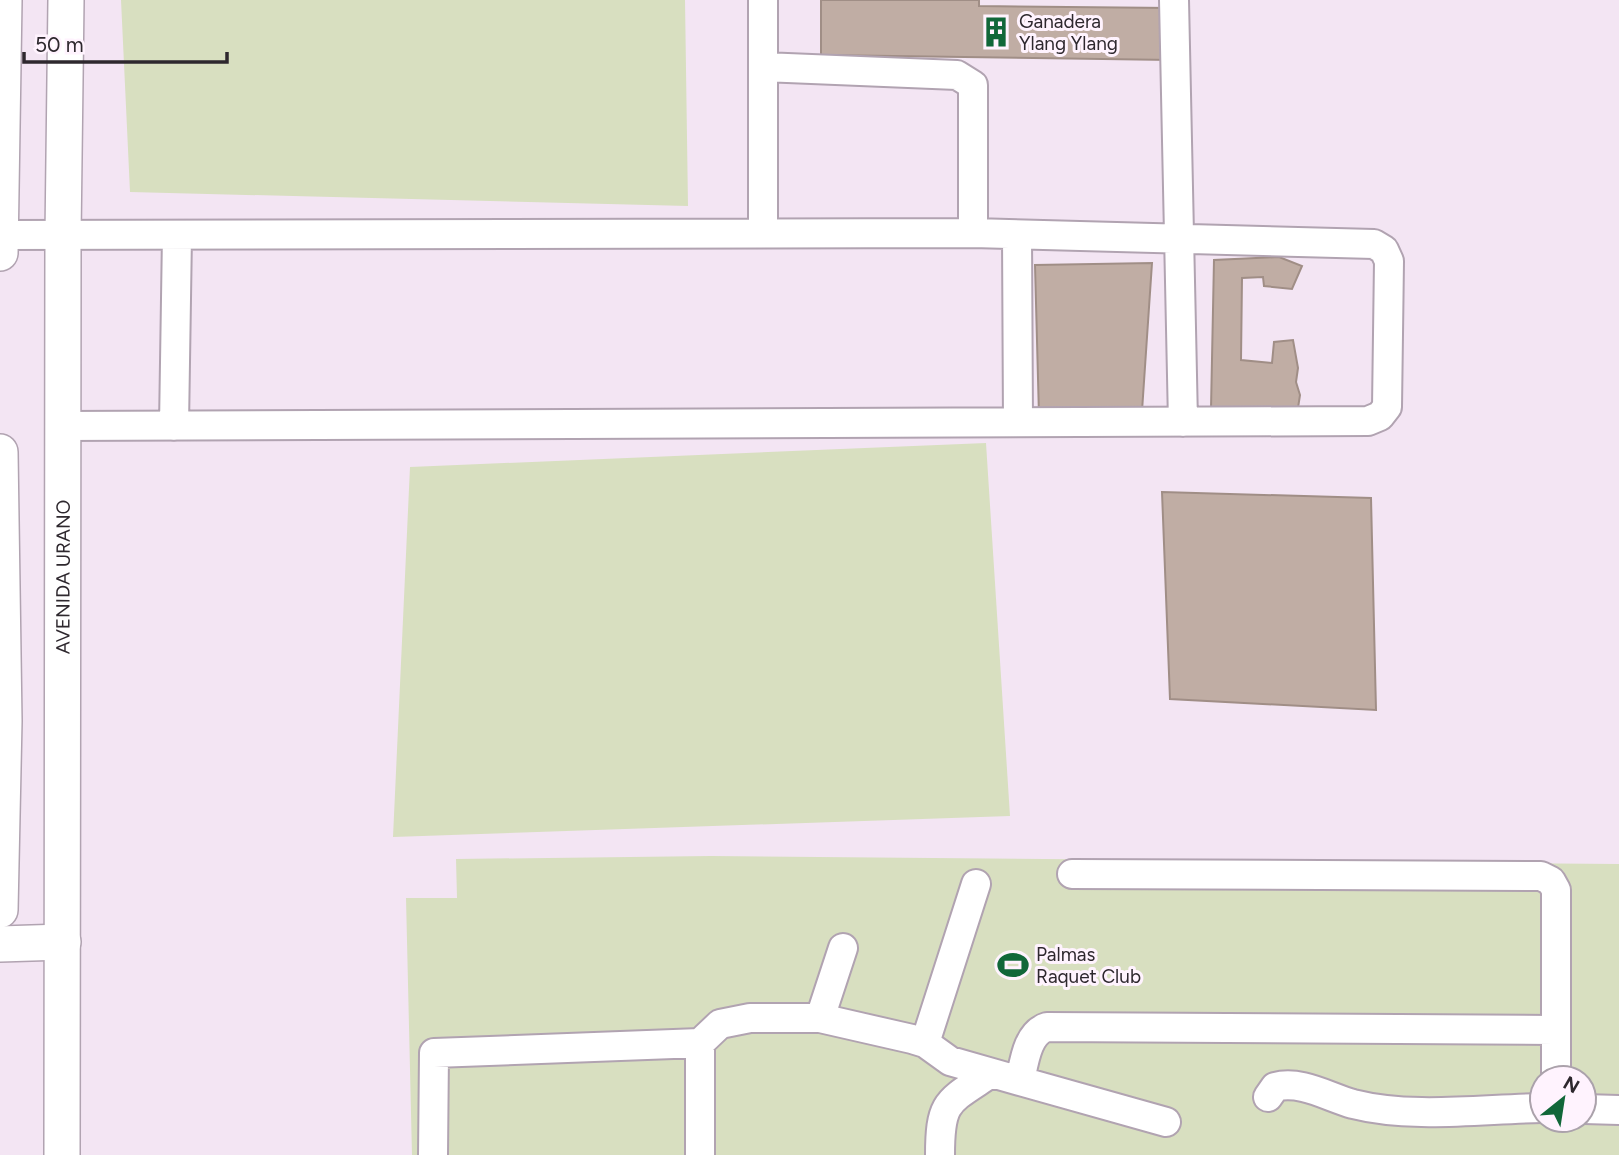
<svg xmlns="http://www.w3.org/2000/svg" width="1619" height="1155" viewBox="0 0 1619 1155" font-family="Figtree,sans-serif">
<style>
.green{fill:#d8dfc0;fill-rule:evenodd}
.building{fill:#c0ada4;stroke:#a08e86;stroke-width:2}
.lines{fill:none;stroke-linecap:round;stroke-linejoin:round}
.minor-casing{stroke:#b1a3b1;stroke-width:32}
.major-casing{stroke:#b1a3b1;stroke-width:38}
.minor{stroke:#fff;stroke-width:28}
.major{stroke:#fff;stroke-width:35}
.labels{text-anchor:middle;stroke-width:6;stroke-linejoin:round;paint-order:stroke}
.poi-label{font-size:19px;fill:#2e282e;stroke:#fff3fe;text-anchor:start}
.street-label{font-size:19px;fill:#2e282e;stroke:#fff3fe}
</style>
<rect width="100%" height="100%" fill="#f3e5f3"/>
<!-- green -->
<path class="green" d="M121,0H685L688,206L130,192Z
M986,443L1010,816L393,837L410,467Z
M711,856L1619,864V1155H412L406,898H457L456,859ZM1542,1078H1584V1120H1542Z"/>
<!-- building -->
<path class="building" d="M821,0H979V6L1171,8V60L821,55Z
M1279,257L1302,266L1292,289L1264,286L1263,277L1242,278L1241,360L1272,363L1274,342L1293,340L1298,368L1296,382L1300,395L1298,408L1211,409L1214,260Z
M1152,263L1142,411L1039,416L1035,265Z
M1162,492L1371,498L1376,710L1170,699Z"/>
<g class="lines">
<!-- minor casing -->
<g class="minor-casing">
<path id="minor" d="M763,0V233
M1174,0L1183,422
M763,67L957,75L973,85V233
M0,235L973,233L1374,244L1384,250L1389,261L1387,407L1380,416L1368,421L62,426
M1017,235L1018,422
M174,426L177,235
M1072,874L1541,876L1551,881L1556,890V1078
M820,1018L843,948
M700,1043L720,1024L750,1018H820L912,1039L925,1043L950,1061L1020,1081C1024,1063 1027,1033 1047,1027L1554,1030
M925,1043L976,884
M1020,1081L1166,1122
M1268,1097L1275,1087C1301,1080 1328,1097 1353,1104C1412,1119 1481,1109 1542,1108
M1584,1109L1619,1110
M433,1155L434,1053L700,1043V1155
M940,1155C940,1100 948,1102 991,1073"/>
</g>
<!-- major casing -->
<g class="major-casing">
<g id="major">
<path d="M0,253L4,0"/>
<path d="M0,452L4,721L0,910"/>
<path d="M0,944L63,942"/>
<path id="s1" d="M62,1155L63,236L66,0"/>
</g>
</g>
<!-- minor -->
<use href="#minor" class="minor"/>
<!-- major -->
<use href="#major" class="major"/>
</g>
<!-- icons -->
<defs>
<g id="building-bare" transform="scale(2.415)"><path d="M-4-6H4V6H1V3H-1V6H-4ZM-2.5-4.3h1.7v1.8h-1.7ZM.8-4.3h1.7v1.8H.8ZM-2.5-1h1.7V.8h-1.7ZM.8-1h1.7V.8H.8Z" fill="#116739" stroke="#fff3fe" stroke-width="2.5" paint-order="stroke"/></g>
<g id="stadium-bare" transform="scale(2.415)"><path d="M0-5a6.5 5 0 1 0 0 10a6.5 5 0 1 0 0-10ZM-3.5-1.8h7v3.6h-7Z" fill="#116739" stroke="#fff3fe" stroke-width="2.5" paint-order="stroke"/></g>
</defs>
<g fill-rule="evenodd">
<use href="#building-bare" x="996" y="32"/>
<use href="#stadium-bare" x="1013" y="965"/>
</g>
<g class="labels">
<!-- poi labels -->
<g class="poi-label">
<text x="1019" y="28">Ganadera<tspan x="1019" dy="22">Ylang Ylang</tspan></text>
<text x="1036" y="961">Palmas<tspan x="1036" dy="22">Raquet Club</tspan></text>
</g>
<!-- street labels -->
<g class="street-label">
<text dy="7" stroke="none"><textPath href="#s1" startOffset="578">AVENIDA URANO</textPath></text>
</g>
</g>
<!-- north arrow -->
<g transform="translate(1563 1099) rotate(30)"><circle r="33" fill="#fff3fe" stroke="#aba2ab" stroke-width="2"/>
<path d="M0-5L12 26L0 18L-12 26Z" fill="#116739"/>
<text y="-10" font-size="19" font-weight="bold" text-anchor="middle" fill="#2e282e">N</text>
</g>
<!-- scale -->
<path d="M24 52v10h203v-10" fill="none" stroke="#2e282e" stroke-width="3.5"/>
<text x="35" y="52" font-size="21" fill="#2e282e" stroke="#fff3fe" stroke-width="5" paint-order="stroke">50 m</text>
</svg>
